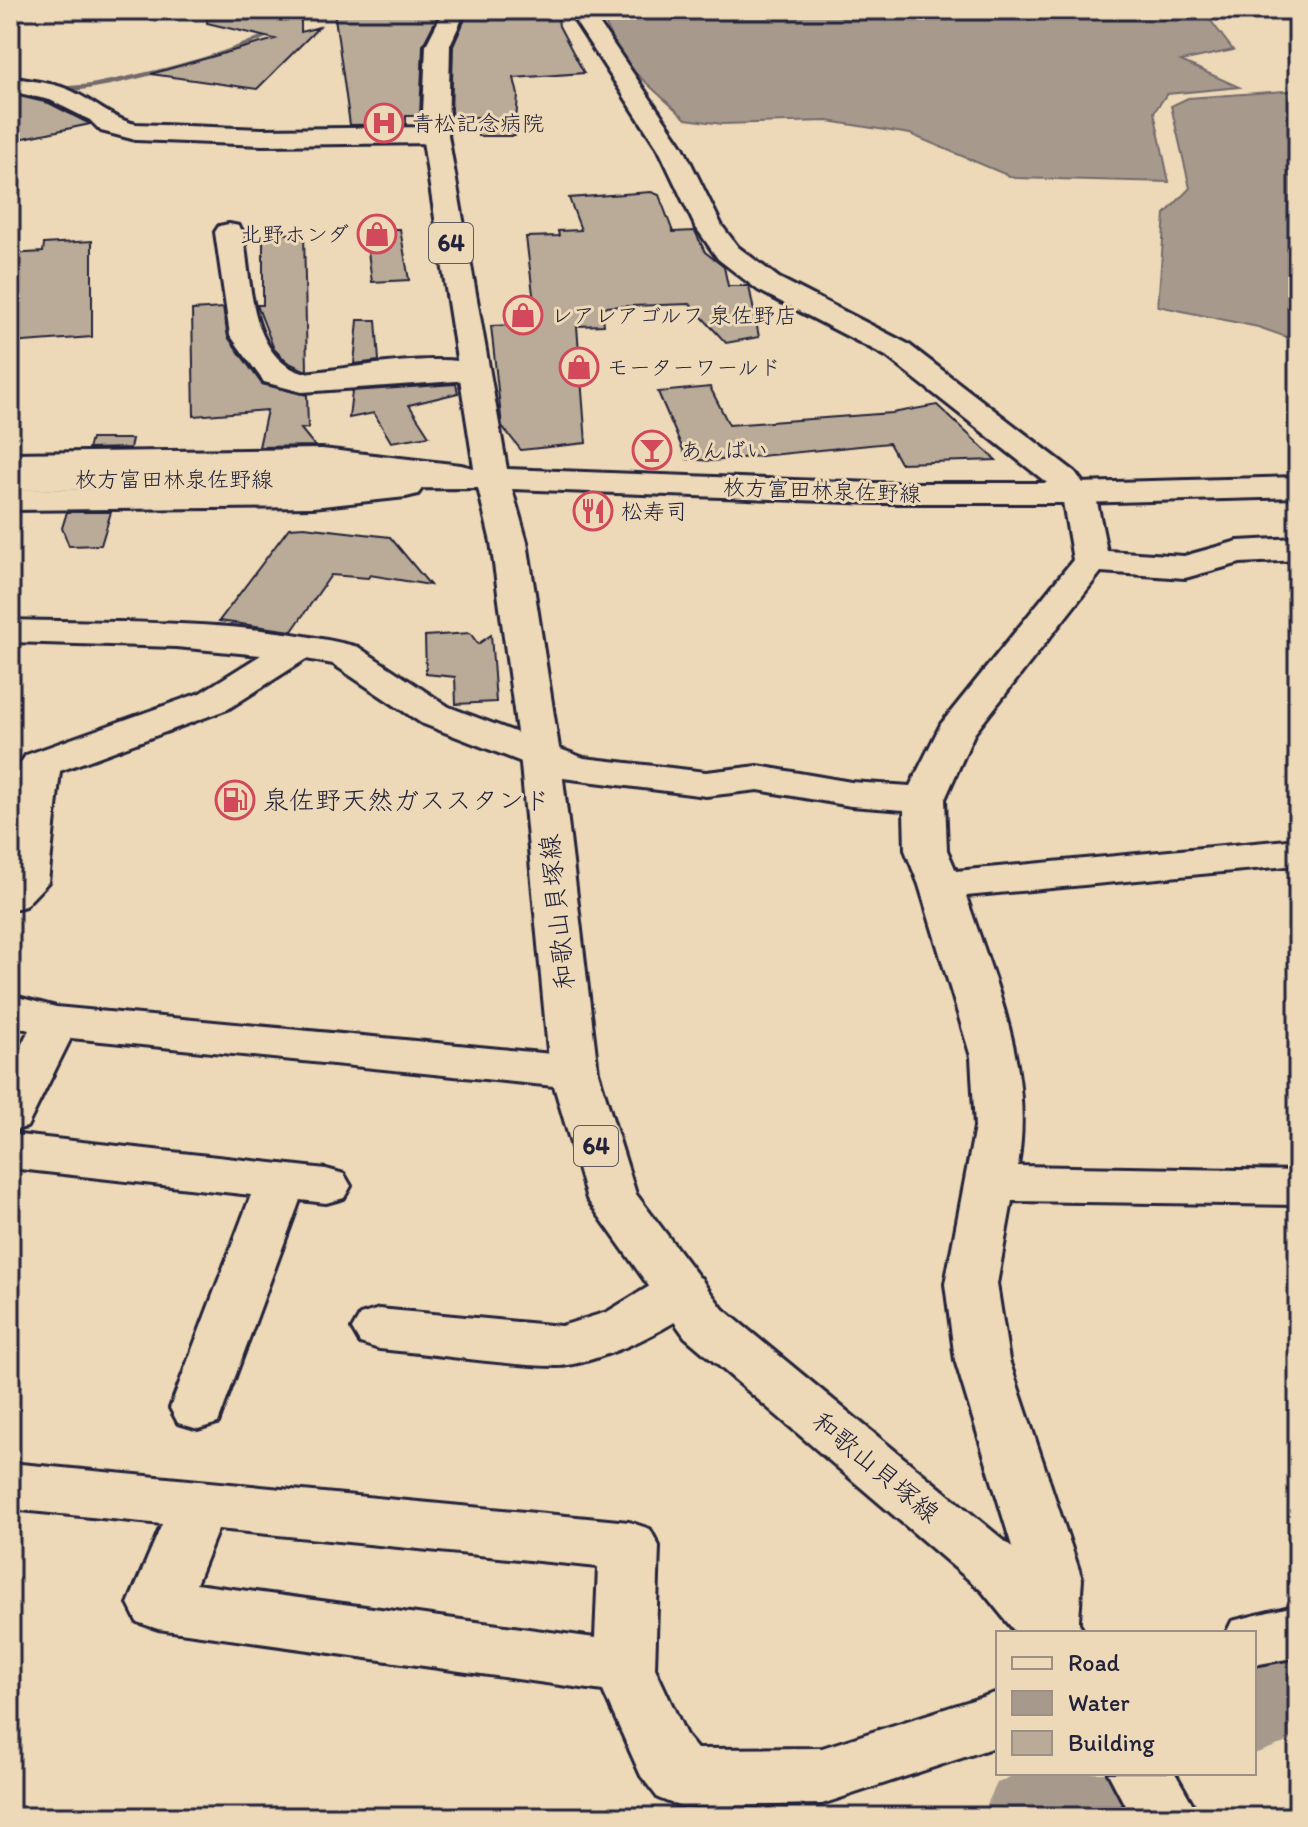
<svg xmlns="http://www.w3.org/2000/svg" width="1308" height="1827" viewBox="0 0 1308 1827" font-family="Itim,'Klee One',sans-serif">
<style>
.water{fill:#a79a8d;stroke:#726a6c;stroke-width:2}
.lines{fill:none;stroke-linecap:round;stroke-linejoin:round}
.stream{fill:#726a6c;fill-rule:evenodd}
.river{fill:#a79a8d;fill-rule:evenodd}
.building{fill:#baab98;stroke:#22223b;stroke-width:2}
.minor-casing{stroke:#22223b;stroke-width:6}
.major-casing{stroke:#22223b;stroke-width:6}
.minor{fill:#edd9b7;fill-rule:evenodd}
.major{fill:#edd9b7;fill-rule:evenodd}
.labels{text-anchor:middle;stroke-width:6;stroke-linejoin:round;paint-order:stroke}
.far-poi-label{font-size:22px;fill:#22223b;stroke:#edd9b7;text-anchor:start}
.far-street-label{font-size:22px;fill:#22223b;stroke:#edd9b7}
.shield{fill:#edd9b7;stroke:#5f5960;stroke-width:2}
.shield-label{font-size:24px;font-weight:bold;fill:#22223b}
.poi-label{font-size:26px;fill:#22223b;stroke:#edd9b7;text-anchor:start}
.street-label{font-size:26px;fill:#22223b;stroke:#edd9b7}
</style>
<rect width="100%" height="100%" fill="#edd9b7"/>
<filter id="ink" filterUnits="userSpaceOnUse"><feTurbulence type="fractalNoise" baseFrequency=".0125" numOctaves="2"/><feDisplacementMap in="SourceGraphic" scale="16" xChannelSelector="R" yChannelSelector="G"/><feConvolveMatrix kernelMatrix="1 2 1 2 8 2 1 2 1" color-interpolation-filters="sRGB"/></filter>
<g filter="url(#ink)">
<!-- water -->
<path class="water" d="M600,10H1179L1211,21L1233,50L1181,61L1239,87L1167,94L1154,112L1169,182L1014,178L910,134L828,121L722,124L686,119L620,59Z
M1298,90V341L1258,327L1158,306L1165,214L1190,188L1171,106L1188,98Z"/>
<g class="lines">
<!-- stream -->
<path class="stream" d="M300,10H306C295,23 281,31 266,38C234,54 77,101 48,90C61,85 81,86 96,83C150,72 262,49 300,10Z"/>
<!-- river -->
<path class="river" d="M1298,1648V1738L1254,1754V1664Z
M1018,1773H1178L1162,1806L1140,1817H981L997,1783Z"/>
</g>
<!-- building -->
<path class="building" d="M208,10H301V32L319,27L257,89L151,74L275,39L207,23Z
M334,10H441L423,45L420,116H406V124L350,125Z
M469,10H557L559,26L584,73L514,78L518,95L515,136H478L480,117H451L453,46Z
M10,94L49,103L90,124L10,141Z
M651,192L659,195L673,232L695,231L705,252L724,267L728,286H749L759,337L726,343L690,304L602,307L604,325L577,326L586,443L521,450L502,426L491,326L514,325L512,303L534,302L526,237L559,236L558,231L581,230L569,198Z
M365,229H400L409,280L372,282Z
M304,233L307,370H304L287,362L274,349L257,305H263V235Z
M92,241V337L10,343V254L43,252L44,244Z
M223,308L228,337L262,384L307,395L308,428L301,429L315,446L259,447L267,410L194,416L192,310Z
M358,320H376L379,361L354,364Z
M456,384L458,393L409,405L429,436L391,442L374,413L349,418L352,391Z
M710,387L729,425L892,413L937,405L996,460L900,463L889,443L712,461L687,459L658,392Z
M91,439H132L130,448L88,449Z
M67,512H111L101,545L69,546L62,528Z
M304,527L390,537L430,585L370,575L368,578L331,575L292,631L219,621L289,528Z
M470,633L478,644L491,635L496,702L456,704L455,677L426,674L425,636Z"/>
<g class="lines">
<!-- minor casing -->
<g class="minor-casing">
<path id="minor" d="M568,10H590L683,147L722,226L738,247L779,278L908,344L1075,472L1097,502L1107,551L1184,556L1238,541L1298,538V560L1240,563L1185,578L1101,572L974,734L945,799L947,850L956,871L1298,839V865L966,896C996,986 1034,1069 1018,1166L1298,1171V1205L1012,1201L997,1284L1009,1360L1082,1579L1078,1633H1022L1019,1628L1022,1579L955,1360L945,1284L975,1127L971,1057L919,885L905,850L904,810L851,806L758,790L706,796L563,778L421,723L333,664L306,659L228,709L60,771L48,882L25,906L10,910V839L20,764L26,755L200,693L261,655L176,647L10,642V620C125,623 246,619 358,647L449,707L584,758L706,772L758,766L851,782L910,786L941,724L1073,560L1063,502L1051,486L886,356L758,290L718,259L695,226L659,150Z
M10,77C29,81 50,82 67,89C92,99 111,119 136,124L262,129L435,127L448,135L435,143L262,145L136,140L101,131L90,120L50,100L10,91Z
M229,224L239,226L243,232C251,279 249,357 303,373C357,368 432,352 484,365L489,372L484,379L302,392L264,382L230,335L215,232L219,226Z
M322,449L461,465L473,468L478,475L473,482L461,485L418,480L423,487L418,494L406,497L313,507L10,510V490L313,487L398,478L322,469L10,473V453Z
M10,995L56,1007L574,1056L591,1061L598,1072L591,1083L574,1088L71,1038L27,1127L10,1131V1067L29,1030L10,1025Z
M10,1134L326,1169L344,1174L351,1186L344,1198L326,1203L300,1200L218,1423L198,1429L178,1423L170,1408L251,1195L10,1168Z
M682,1273L701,1278L709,1292C691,1323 593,1366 557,1366C498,1365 438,1354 379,1349L360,1343L352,1329L360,1315L379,1309L561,1326L607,1312L663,1278Z
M10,1463L629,1522L650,1529L659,1546L655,1668L687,1737L697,1749L822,1748L998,1692V1746L822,1804L681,1807L658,1798L641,1776L603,1691L158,1629L137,1622L128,1604L162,1524L10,1509ZM218,1529L598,1567L595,1638L196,1584Z
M1298,1605V1657L1254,1665V1633H1226L1232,1621Z"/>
</g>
<!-- major casing -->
<g class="major-casing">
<path id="major" d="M444,10H466L450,45L448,135L507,469L874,483H1077L1298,477V497L1077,503H874L512,489L527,542L560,754L598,1072L636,1194L723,1309L1024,1557L1075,1615L1084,1633H1016L982,1591L685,1337L587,1199L550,1072L520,754L491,542L478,488L10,490V470L474,468L422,135L426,45Z
M1108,1773H1175L1200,1817H1131Z"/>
</g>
<!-- minor -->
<use href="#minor" class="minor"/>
<!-- major -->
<use href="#major" class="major"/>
</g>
</g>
<!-- icons -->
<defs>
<g id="hospital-ring" transform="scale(2)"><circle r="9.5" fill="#edd9b7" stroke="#d1495b" stroke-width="1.5"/><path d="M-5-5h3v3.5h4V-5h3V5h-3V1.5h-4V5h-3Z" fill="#d1495b"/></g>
<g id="shop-ring" transform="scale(2)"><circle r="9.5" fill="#edd9b7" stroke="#d1495b" stroke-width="1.5"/><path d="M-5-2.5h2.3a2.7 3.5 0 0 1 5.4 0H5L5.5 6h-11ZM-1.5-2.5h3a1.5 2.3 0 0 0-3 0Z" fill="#d1495b"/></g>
<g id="bar-ring" transform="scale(2)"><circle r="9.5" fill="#edd9b7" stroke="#d1495b" stroke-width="1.5"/><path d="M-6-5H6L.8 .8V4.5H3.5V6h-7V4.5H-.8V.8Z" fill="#d1495b"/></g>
<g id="restaurant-ring" transform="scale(2)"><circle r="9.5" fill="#edd9b7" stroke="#d1495b" stroke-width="1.5"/><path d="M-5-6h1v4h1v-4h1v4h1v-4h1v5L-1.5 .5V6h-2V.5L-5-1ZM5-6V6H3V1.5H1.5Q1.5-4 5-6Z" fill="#d1495b"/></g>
<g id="fuel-ring" transform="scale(2)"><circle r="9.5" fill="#edd9b7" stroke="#d1495b" stroke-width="1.5"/><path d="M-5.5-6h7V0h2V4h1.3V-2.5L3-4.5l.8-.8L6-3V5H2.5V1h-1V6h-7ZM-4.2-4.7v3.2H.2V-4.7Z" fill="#d1495b"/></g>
</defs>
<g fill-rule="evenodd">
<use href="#hospital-ring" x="384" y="123"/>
<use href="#shop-ring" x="377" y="234"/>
<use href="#shop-ring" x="523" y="315"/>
<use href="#shop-ring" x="579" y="367"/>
<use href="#bar-ring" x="652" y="450"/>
<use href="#restaurant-ring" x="593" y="511"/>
<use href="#fuel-ring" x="235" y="800"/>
</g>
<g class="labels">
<!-- far-poi labels -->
<g class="far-poi-label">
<text x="412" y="131">青松記念病院</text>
<text x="349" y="242" text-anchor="end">北野ホンダ</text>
<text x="551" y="323">レアレアゴルフ 泉佐野店</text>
<text x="607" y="375">モーターワールド</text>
<text x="680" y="458">あんばい</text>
<text x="621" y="519">松寿司</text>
</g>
<!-- far-street labels -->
<g class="far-street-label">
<text x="174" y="487">枚方富田林泉佐野線</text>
<text transform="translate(822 490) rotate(2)" y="8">枚方富田林泉佐野線</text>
</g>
<!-- shield labels -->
<g class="shield">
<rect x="429" y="223" width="44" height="40" rx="6"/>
<rect x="574" y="1126" width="44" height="40" rx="6"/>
</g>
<g class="shield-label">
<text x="451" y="251">64</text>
<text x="596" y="1154">64</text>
</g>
<!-- poi labels -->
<g class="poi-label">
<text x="263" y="809">泉佐野天然ガススタンド</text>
</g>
<!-- street labels -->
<g class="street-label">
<text transform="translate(557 912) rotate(-96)" y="9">和歌山貝塚線</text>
<text transform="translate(876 1467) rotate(40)" y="9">和歌山貝塚線</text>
</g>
</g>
<!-- margin -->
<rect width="1308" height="1827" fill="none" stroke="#edd9b7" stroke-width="40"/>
<rect x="20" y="20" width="1268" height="1787" fill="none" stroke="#22223b" stroke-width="3" filter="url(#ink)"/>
<!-- legend -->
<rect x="996" y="1631" width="260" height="144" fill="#edd9b7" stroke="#9c9085" stroke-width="2"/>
<rect x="1012" y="1657" width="40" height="12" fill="#edd9b7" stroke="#9c9085" stroke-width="2"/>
<text x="1068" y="1671" font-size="24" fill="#22223b">Road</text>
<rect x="1012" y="1691" width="40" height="24" fill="#a79a8d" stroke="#9c9085" stroke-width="2"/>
<text x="1068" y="1711" font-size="24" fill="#22223b">Water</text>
<rect x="1012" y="1731" width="40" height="24" fill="#baab98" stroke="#9c9085" stroke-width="2"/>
<text x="1068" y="1751" font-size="24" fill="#22223b">Building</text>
</svg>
